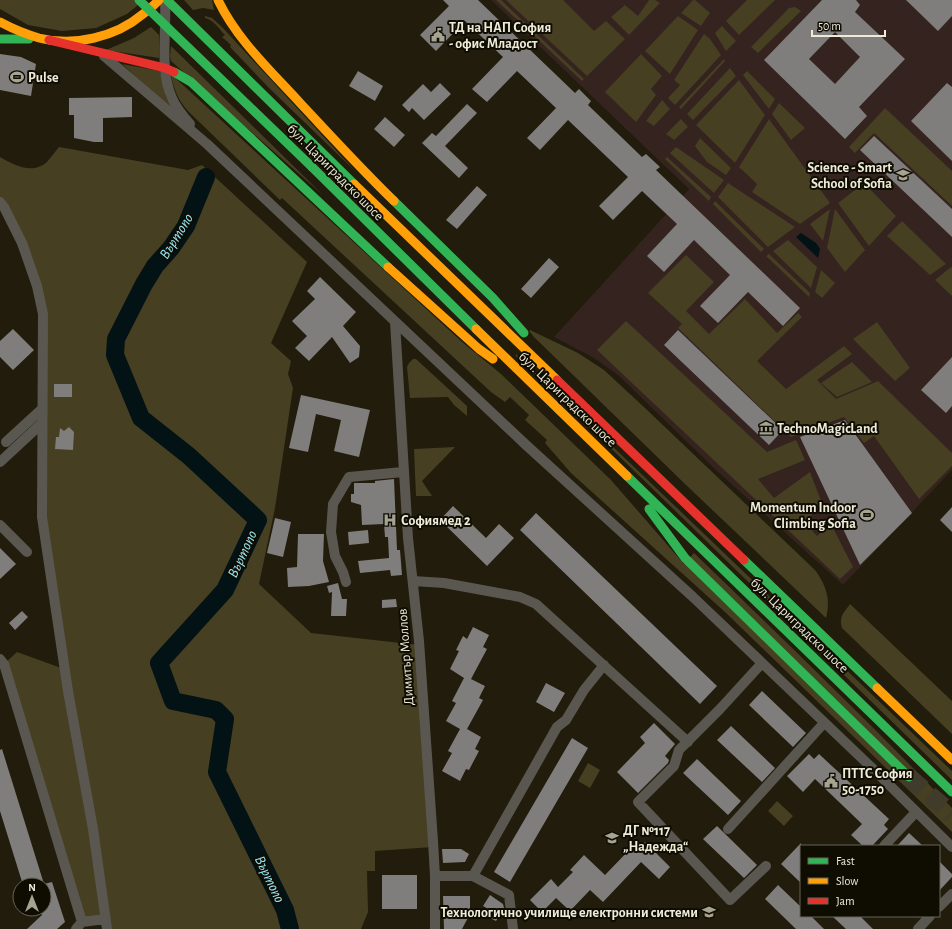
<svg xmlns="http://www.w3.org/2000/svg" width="952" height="929" viewBox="0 0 952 929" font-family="'Alegreya Sans',sans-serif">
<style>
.commercial{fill:#34231e}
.green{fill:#463f22}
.water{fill:#031214}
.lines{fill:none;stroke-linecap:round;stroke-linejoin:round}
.river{stroke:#031214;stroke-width:18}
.building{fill:#807d7d;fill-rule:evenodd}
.highway-tunnel{stroke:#403b2a;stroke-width:18;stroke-dasharray:18 9;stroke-linecap:butt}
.street{stroke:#5a5751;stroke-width:10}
.fast{stroke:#30b455;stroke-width:9}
.slow{stroke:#ff9f0a;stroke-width:9}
.jam{stroke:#e5322d;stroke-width:9}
.fast-bridge{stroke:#30b455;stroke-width:9}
.labels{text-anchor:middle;stroke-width:4;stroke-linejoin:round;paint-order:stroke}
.poi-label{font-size:14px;font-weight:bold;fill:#eeebd9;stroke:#0f0c02;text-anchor:start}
.street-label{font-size:14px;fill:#eeebd9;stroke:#0f0c02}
.water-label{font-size:15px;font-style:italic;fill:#97e7f6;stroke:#0f0c02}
</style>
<rect width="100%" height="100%" fill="#211c0b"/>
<!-- commercial -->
<path class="commercial" d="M491,0H952V470L843,585L717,471L619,376L594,358L554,337L689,189Z"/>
<!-- green -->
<path class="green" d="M0,0H144L127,14L96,28L62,31L28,25L0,9Z
M184,0H212L214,10L203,8L193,10Z
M496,0H501L584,79L582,81Z
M506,0H563L594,31L606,21L625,39L587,76Z
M649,0H655L660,3L629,35L611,17L625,5L638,16Z
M693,0H695L710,13L701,26L681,13Z
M747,0H775L739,35L726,21Z
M795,7L801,11L758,53L751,47L789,8Z
M205,16L212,18L222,27L357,173L268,87L230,47L231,45L222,37L225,35C219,29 214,20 205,18Z
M678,16L698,30L670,74L645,51Z
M722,26L736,41L726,51L715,33Z
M151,27L159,35V58L106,50L134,38Z
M704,34L710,39L721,55L675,105L668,98L680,85L674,80Z
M171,46L323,195L171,61L170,56Z
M641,54L662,76L651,89L656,95L636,122L605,92Z
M724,59L725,61L681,109L679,107Z
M122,64L160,71L166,97L175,113Z
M730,68L736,76L693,120L687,114Z
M747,71L775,99L769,109L743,75Z
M171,74L461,341L501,374L611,480L684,564L694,553C781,637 868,721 952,808V832L725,612L571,473L545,443L547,440L525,420L529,415L510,397L505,402L491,392L282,198L280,200L192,115C180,104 173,90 171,74Z
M739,80L765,115L735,163L696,125Z
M662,100L670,109L654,126L646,121Z
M779,103L805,128L791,140L772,114Z
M885,108L952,171V206L874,133L855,153L849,147Z
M681,119L688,127L674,140L666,134Z
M769,119L830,203L800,224L752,192L757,184L739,167Z
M700,138L731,168L726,175L707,162L695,146Z
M59,147L188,170L202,165L307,262L271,343L291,361L288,374L293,388L275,508L259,584L311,633L419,645L433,847L375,851V871H367L368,912L361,929H107L105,919L82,922L4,664L17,652L64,669L42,517L43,314L37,286L0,202V157C14,165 32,175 47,162C51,157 55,152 59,147Z
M676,147L724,180L714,193L670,153Z
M667,157L711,197L709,201L665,159Z
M728,183L795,227L768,247L718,197Z
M864,183L896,216L869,246L838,203Z
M715,201L764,249L761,252L713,204Z
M830,209L823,241L810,224Z
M835,209L865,250L845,272L827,248Z
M902,221L946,264L930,275L887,236Z
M788,240L817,267L811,288L773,251Z
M769,254L810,293L809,297L766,256Z
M686,255L714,282L686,311L709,334L745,299L777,333L798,313L802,317L757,361L786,389L844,346L852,354L817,380L836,399L878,381L952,453V466L919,499L874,436L864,443L844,417L791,437L678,328L682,324L648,293Z
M951,267L952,268V296L935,280Z
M821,270L835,283L822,298L815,292Z
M626,321L767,452L796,440L805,460L758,479L774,498L810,472L823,506L804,521L817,536L831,524L853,567L840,579L597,350Z
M877,322L910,368L895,381L853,339Z
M530,330L578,353L604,370L645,408L815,570C826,585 831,599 826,618L685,484L534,337L529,331Z
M516,354L952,771V780L516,356Z
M413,359H416L467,406V416L454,405L448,397L410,398L407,367L409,363Z
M852,362L872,382L837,397L821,383Z
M455,447L422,481L432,496H416L414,449Z
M850,604L952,701V734L842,628C839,616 843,614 850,604Z
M588,763L600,770L590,788L578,781Z
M777,801L793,816L784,826L768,811Z"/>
<!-- water -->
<path class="water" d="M801,233L816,243L820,249L818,258L796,237Z"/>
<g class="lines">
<!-- river -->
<path class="river" d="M206,177L186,226L171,248L155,266L144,284L116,339L115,355L141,418L189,456L258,520L225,590L159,663L173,701L216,710L225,719L217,772L285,910L290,929"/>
</g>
<!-- building -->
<path class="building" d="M443,0H478L575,93L579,89L591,101L588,105L642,157L646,154L660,167L656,170L800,308L783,326L748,292L718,323L700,306L730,275L694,240L664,272L647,256L677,224L642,191L613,220L599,206L628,177L568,120L540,150L527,138L556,108L517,71L487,102L480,96L472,89L503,57L465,21L436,51L420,35L449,6Z
M822,0H856L860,5L855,12L905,59L859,107L867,116L845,139L764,60ZM835,32L860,57L835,84L809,59Z
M906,0H952V16L938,31Z
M0,54L21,57L36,64L31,96L0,90Z
M358,71L383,86L375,101L349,86Z
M440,83L451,94L424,120L412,108L409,112L402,105L423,84L431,92Z
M947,83L952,87V161L911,121Z
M132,97V117L103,118V142H94L74,138V115H69V98Z
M467,104L477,113L445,146L468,168L459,178L422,143L432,133L436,136Z
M385,117L405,135L394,147L374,129Z
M874,136L952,209V237L860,150Z
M477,186L487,195L457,229L446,220Z
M549,258L559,267L531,298L521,289Z
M320,277L356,312L343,326L360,346L359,357L350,363L332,337L309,361L295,348L307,336L292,321L315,299L307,291Z
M13,329L34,350L13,370L0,357V341Z
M678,330L783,430L769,445L664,345Z
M952,357V406L946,413L921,390Z
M54,384H72V397H54Z
M301,395L370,410L359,457L334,451L341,420L316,414L308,452L289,448Z
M845,420L912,513L860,565L800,437Z
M69,427L74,432L73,450L55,449L56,437H59L60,428L64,431Z
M394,479L397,550H400L402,575L391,576L390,570L360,573L358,561L389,558L388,537H385L384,524L362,525L361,505L351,502V494H354V483H375V481Z
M453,506L486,538L499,524L514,538L487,566L440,520Z
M952,507V532L940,520Z
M536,513L717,686L700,704L520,530Z
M275,518L291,522L283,557L267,553Z
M368,530L369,543L349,545L348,532Z
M298,534H324L323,561L329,582L309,586L288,587L287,568L297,567Z
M0,548L16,564L0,579Z
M338,583L342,599H347L346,616H331L332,592L329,593L327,586Z
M396,599L397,607L382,608V600Z
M22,611L28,617L15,630L9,623Z
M473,627L489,635L483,647L487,649L471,679L485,686L479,698L483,700L467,729L481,737L475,749L479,751L469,770L466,769L460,781L442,771L452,753L448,751L460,729L446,721L456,703L452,701L464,678L450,669L459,651L456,650L463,636L467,639Z
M546,683L565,693L554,712L536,702Z
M762,691L806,733L793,747L749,705Z
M654,723L675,744L665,756L669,760L668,763L638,793L617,772L645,743L640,737Z
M731,726L775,768L762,782L717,740Z
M572,738L588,748L510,882L494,872Z
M2,749L44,884L52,882L65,922L57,929H27L42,915L40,909H44V885H23L0,811V750Z
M809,754L814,759L819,754L889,819L884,825L888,829L872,846H863L851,835L862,824L815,779L803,792L787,776Z
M697,759L741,801L728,815L683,773Z
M717,826L757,865L744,878L703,839Z
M909,833L923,846H897Z
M645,842L670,867L659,879L641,862L603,902L590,890L570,911L556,898L542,912L530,900L551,879L558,887L573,872L570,870L584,855L605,875L632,847L636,851Z
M801,843V883L781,864Z
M442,849H461L469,854L465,862L443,863Z
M939,861L952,874V877L939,891Z
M382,875H417V909H382Z
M778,885L801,907V916H811L824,929H796L765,899Z
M490,895L503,904L504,908L496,921L488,917L492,911L483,906Z
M443,896H470V914L462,929H444Z
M832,916H860L873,929H846Z"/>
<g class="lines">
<!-- highway-tunnel -->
<path class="highway-tunnel" d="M909,777L952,814"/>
<!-- street -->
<path class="street" d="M165,0C167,31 159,70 172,98C176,108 183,116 190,124
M104,56L207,144L525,444L693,597L869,765L952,847
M0,202L4,207L22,243L37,286L43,314L42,517L68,691L93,829L107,929
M395,322L408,538L419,641L433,841L435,876V929
M6,442L42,409
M0,462L42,423
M0,525L27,552
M413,581L444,583L520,597L536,604L688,742
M346,582L343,572L335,556L331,532L333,504L349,477L403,472
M0,659L4,664L82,922
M762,663L720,709L679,750L674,766L638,802L730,900L766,866
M728,829L824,723
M884,846L916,812
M435,876H473L509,895L513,929
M473,876L557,727L566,720L584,690L604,665
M939,907L952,894
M76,929L82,922L105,919
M918,929L930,916"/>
<!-- fast -->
<path class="fast" d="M167,0L354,184
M0,39H29
M174,72L191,82L388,267
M312,167L476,329
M394,201L493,298L524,333
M627,476L952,792
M649,509L685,558L909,777
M744,560L877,688"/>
<!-- slow -->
<path class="slow" d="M218,0C237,40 272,72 301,104C332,137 362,170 394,201
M0,22C13,29 25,34 39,38C74,47 116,37 143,14C149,10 154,5 159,0
M354,184L557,380
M388,267L479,349L493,359
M476,329L627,476
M877,688L952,760"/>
<!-- jam -->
<path class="jam" d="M49,40L165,68L174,72
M557,380L744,560"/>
<!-- fast-bridge -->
<path class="fast-bridge" d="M139,0L312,167"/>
</g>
<!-- icons -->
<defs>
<g id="civic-bare" transform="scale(1.08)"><path d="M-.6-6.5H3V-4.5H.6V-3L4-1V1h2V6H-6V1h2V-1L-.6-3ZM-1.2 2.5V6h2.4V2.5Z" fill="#a6a391" stroke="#0f0c02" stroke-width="2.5" paint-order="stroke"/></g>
<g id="stadium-bare" transform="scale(1.08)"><path d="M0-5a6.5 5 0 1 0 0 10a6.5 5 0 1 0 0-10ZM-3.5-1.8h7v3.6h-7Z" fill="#a6a391" stroke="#0f0c02" stroke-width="2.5" paint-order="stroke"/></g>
<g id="school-bare" transform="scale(1.08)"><path d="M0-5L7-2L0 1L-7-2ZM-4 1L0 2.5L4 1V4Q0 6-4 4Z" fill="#a6a391" stroke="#0f0c02" stroke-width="2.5" paint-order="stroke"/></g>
<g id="museum-bare" transform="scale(1.08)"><path d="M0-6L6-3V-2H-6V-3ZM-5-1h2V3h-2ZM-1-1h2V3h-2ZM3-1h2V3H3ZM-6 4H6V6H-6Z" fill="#a6a391" stroke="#0f0c02" stroke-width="2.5" paint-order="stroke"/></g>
<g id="hospital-bare" transform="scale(1.08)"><path d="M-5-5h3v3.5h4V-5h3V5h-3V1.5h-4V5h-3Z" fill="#a6a391" stroke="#0f0c02" stroke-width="2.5" paint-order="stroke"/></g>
</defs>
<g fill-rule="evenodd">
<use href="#civic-bare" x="438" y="35"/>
<use href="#stadium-bare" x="17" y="77"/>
<use href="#school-bare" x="903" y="175"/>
<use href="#museum-bare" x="766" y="428"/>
<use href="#stadium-bare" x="867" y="515"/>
<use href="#hospital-bare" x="390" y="520"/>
<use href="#civic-bare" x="831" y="781"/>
<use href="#school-bare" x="612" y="838"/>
<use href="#school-bare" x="709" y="912"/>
</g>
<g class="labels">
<!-- poi labels -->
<g class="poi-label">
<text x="449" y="32">ТД на НАП София<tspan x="449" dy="16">- офис Младост</tspan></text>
<text x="28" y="82">Pulse</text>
<text x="892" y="172" text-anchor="end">Science - Smart<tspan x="892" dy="16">School of Sofia</tspan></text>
<text x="777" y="433">TechnoMagicLand</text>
<text x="856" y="512" text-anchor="end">Momentum Indoor<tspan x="856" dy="16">Climbing Sofia</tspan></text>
<text x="401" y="525">Софиямед 2</text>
<text x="842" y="778">ПТТС София<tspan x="842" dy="16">50-1750</tspan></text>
<text x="623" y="835">ДГ №117<tspan x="623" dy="16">„Надежда“</tspan></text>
<text x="698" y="917" text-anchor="end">Технологично училище електронни системи</text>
</g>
<!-- street labels -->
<g class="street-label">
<text transform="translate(336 172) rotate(45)" y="5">бул. Цариградско шосе</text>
<text transform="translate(568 399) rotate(44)" y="5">бул. Цариградско шосе</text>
<text transform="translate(800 625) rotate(44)" y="5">бул. Цариградско шосе</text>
<text transform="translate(405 657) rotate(-94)" y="5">Димитър Моллов</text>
</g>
<!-- water labels -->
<g class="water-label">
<text transform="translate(176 236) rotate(-58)" y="5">Въртопо</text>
<text transform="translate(242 554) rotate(-65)" y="5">Въртопо</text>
<text transform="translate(270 879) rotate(64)" y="5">Въртопо</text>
</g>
</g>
<!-- legend -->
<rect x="800" y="845" width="140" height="72" fill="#0f0c02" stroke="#686558"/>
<rect x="808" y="858" width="20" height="6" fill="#30b455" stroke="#686558"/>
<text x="836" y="865" font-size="12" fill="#eeebd9">Fast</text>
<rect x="808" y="878" width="20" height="6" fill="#ff9f0a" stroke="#686558"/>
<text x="836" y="885" font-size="12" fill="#eeebd9">Slow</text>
<rect x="808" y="898" width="20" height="6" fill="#e5322d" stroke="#686558"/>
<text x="836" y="905" font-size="12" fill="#eeebd9">Jam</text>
<!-- north arrow -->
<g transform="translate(32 897)"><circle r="19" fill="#0f0c02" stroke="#686558"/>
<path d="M0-3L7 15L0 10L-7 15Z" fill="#a6a391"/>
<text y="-6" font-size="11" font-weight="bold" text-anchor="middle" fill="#eeebd9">N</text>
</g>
<!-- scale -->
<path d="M812 30v6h73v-6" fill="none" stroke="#eeebd9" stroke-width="2"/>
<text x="818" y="30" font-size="12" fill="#eeebd9" stroke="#0f0c02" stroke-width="3" paint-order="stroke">50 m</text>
</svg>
